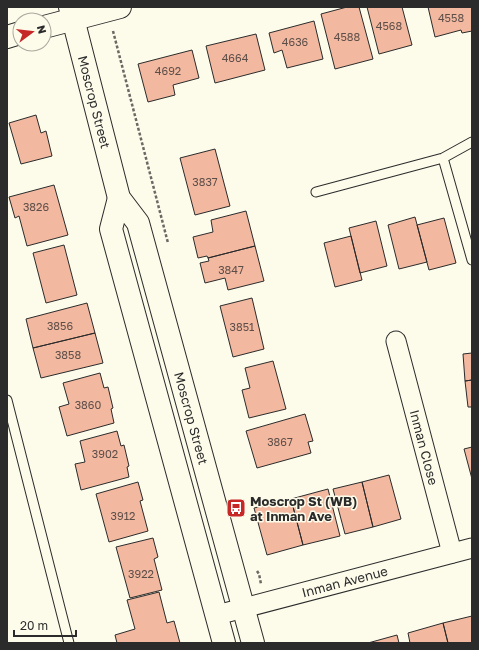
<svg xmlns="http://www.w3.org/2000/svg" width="479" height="650" viewBox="0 0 479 650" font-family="'Golos Text',sans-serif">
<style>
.building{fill:#f2b8a0;stroke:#2b2b2b}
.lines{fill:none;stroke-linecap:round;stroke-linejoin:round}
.service-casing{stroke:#2b2b2b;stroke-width:11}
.minor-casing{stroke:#2b2b2b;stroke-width:21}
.tertiary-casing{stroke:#2b2b2b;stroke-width:24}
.path{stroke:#6a6964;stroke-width:2.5;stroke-dasharray:3 2;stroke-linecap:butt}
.service{stroke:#fdfbea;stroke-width:9}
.minor{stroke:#fdfbea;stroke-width:19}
.tertiary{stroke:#fdfbea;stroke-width:22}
.labels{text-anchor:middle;stroke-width:3;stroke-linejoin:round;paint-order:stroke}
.number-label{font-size:11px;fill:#5d4e48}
.street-label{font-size:13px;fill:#2b2b2b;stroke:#fdfbea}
.poi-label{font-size:13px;font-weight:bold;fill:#2b2b2b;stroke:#fdfbea;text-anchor:start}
</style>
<rect width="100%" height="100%" fill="#fdfbea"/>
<!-- building -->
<path class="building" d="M347,7H359L373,59L335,69L321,14Z
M367,7H402L412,45L379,54Z
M428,7H472V31L462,33L461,30L435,37Z
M314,21L323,59L287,68L282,50L274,53L269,33Z
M256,34L265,70L215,83L206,46Z
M192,50L199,78L173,85L175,95L148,102L138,64Z
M36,115L41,133L46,131L52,156L21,164L9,123Z
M215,149L230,206L195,215L180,158Z
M54,185L68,235L27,246L19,216L15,218L9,197Z
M246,211L255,246L208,258L207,256L198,258L193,237L213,232L211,220Z
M415,217L427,262L399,269L388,225Z
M444,218L456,263L429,270L417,225Z
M376,221L387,266L360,273L349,228Z
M351,236L362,280L335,287L324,243Z
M64,245L77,295L46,303L33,253Z
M255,246L264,281L228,290L225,278L205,283L200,263L209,261L208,258Z
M252,298L264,349L233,357L220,306Z
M87,303L95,333L33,348L26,319Z
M95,333L103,363L41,378L33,348Z
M472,353V380L465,381L463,354Z
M273,361L286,409L249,418L242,390L250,388L245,368Z
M100,373L104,388L108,387L113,408L111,409L114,423L67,436L59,407L69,404L63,383Z
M472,380V407H468L465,381Z
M305,414L313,441L308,442L311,453L257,468L246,431Z
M117,431L121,446L124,445L129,466L127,467L129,477L81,490L75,464L85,462L80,441Z
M472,447V479L464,449Z
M389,475L401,519L373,527L362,482Z
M138,482L143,500L140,501L148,531L109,542L96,494Z
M362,482L373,527L345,534L333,489Z
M328,489L340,536L303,545L291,499Z
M291,499L303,545L267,555L254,508Z
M153,538L158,557L154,559L162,590L130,598L116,547Z
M159,592L167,623L174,621L180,643H117L115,635L135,629L127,600Z
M472,616V643H448L443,623Z
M443,623L448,643H410L408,633Z
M397,635L399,643H368Z"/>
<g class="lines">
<!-- service casing -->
<g class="service-casing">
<path id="service" d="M443,158L472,260
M316,192L443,158L472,142
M7,400L69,643"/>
</g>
<!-- minor casing -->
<g class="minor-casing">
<g id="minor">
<path id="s1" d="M396,341L452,553"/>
<path id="s2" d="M217,615L472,548"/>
</g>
</g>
<!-- tertiary casing -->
<g class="tertiary-casing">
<g id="tertiary">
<path id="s3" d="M70,7L119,198L138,223L253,643"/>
<path d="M44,27L120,7"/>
<path d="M7,37L20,33"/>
<path d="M119,198L111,229L224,643"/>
</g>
</g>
<!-- path -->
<path class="path" d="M113,31L168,243
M257,571L259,574L261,584"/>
<!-- service -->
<use href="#service" class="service"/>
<!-- minor -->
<use href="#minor" class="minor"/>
<!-- tertiary -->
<use href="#tertiary" class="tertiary"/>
</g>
<!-- icons -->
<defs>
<g id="bus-square" transform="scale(1)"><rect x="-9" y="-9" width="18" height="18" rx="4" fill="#c62828" stroke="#fdfbea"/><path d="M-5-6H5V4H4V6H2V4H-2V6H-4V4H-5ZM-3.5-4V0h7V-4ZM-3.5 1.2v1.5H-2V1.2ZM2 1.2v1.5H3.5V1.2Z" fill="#fff"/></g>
</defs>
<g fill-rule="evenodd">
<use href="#bus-square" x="236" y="508"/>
</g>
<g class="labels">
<!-- number labels -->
<g class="number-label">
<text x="451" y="22">4558</text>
<text x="389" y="30">4568</text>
<text x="347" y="41">4588</text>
<text x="295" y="46">4636</text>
<text x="235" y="62">4664</text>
<text x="168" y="75">4692</text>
<text x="205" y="186">3837</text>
<text x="36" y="211">3826</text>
<text x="231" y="274">3847</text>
<text x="60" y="330">3856</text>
<text x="242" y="331">3851</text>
<text x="68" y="359">3858</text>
<text x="88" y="409">3860</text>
<text x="280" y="446">3867</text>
<text x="105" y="458">3902</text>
<text x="123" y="520">3912</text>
<text x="141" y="578">3922</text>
</g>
<!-- street labels -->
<g class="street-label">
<text dy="5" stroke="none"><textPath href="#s3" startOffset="98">Moscrop Street</textPath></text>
<text dy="5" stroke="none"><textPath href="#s3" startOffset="431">Moscrop Street</textPath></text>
<text dy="5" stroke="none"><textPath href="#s1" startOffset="110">Inman Close</textPath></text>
<text dy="5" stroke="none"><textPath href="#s2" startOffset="132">Inman Avenue</textPath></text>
</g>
<!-- poi labels -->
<g class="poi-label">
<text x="250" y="506">Moscrop St (WB)<tspan x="250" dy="15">at Inman Ave</tspan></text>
</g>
</g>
<!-- border -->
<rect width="479" height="650" fill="none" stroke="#2b2b2b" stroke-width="16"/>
<!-- north arrow -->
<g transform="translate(32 32) rotate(75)"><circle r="19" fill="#fdfbea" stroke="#a9a89e"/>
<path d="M0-3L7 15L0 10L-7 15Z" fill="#c62828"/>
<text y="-6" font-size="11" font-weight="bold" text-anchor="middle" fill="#2b2b2b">N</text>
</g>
<!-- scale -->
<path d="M14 630v6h62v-6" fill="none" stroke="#2b2b2b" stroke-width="2"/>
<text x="20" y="630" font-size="12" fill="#2b2b2b" stroke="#fdfbea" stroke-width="3" paint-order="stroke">20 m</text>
</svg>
